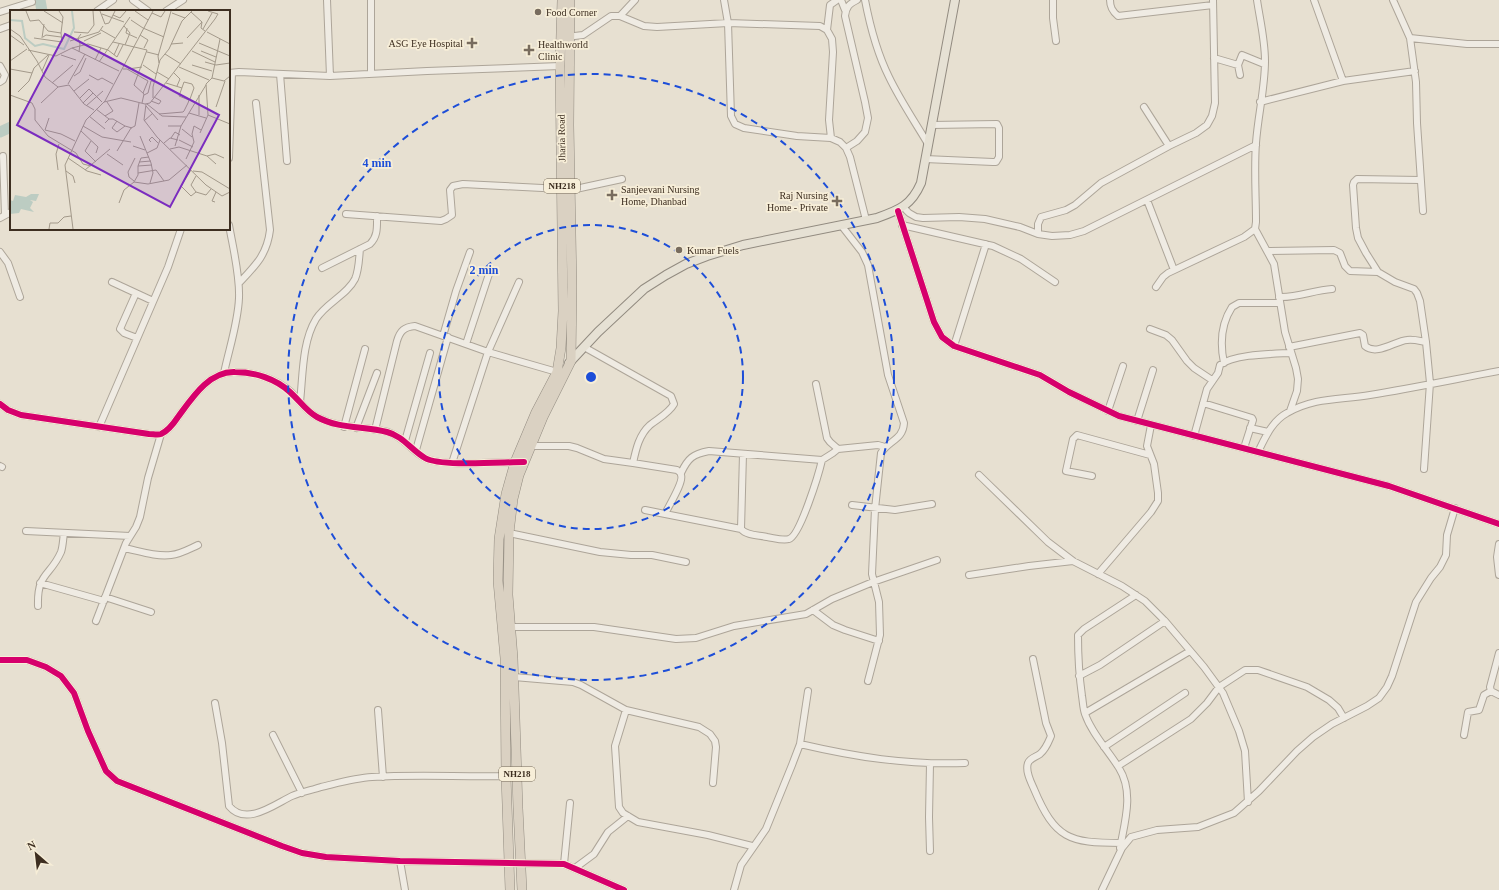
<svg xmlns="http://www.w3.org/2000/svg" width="1499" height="890" viewBox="0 0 1499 890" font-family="Georgia,serif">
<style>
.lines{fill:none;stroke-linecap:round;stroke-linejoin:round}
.river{stroke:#bcccc2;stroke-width:11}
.minor-casing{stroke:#ada599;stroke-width:8}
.major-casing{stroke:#928b80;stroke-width:10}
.highway-casing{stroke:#928b80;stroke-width:10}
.minor{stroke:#efebe3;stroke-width:6}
.major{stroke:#e6e1d4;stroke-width:8}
.highway{stroke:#dad1c2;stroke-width:9}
.cycleway-casing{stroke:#f7eed8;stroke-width:8}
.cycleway{stroke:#d6006c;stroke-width:6}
.ring{fill:none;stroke:#1d4ed8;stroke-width:2;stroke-dasharray:7 5}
.poi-dot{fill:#786c5e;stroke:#f7eed8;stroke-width:1.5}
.labels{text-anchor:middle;stroke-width:3.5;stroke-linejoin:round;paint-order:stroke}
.shield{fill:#f7eed8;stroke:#756857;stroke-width:1}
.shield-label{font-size:9px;font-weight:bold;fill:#3d2e20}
.poi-label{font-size:10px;fill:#3d2e20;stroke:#f7eed8;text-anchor:start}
.street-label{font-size:10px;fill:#3d2e20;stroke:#f7eed8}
.inset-river{fill:none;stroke:#bcccc2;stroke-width:2}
.inset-road{fill:none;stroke:#a3998a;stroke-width:1}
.view{fill:#7b2cbf;fill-opacity:0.15;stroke:#7b2cbf;stroke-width:2}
.inset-edge{fill:none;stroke:#3d2e20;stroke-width:2}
.centre{fill:#1d4ed8;stroke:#f7eed8;stroke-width:2}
.ring-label{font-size:12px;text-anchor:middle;font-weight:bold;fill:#1d4ed8;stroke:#f7eed8;stroke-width:3.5;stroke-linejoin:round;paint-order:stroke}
</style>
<rect width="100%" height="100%" fill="#e7e0d1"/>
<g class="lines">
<!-- river -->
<path class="river" d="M40,0L42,11
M0,132L11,127"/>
<!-- minor casing -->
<g class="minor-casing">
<path id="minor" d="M133,0L148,11
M327,0L330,76
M724,0L728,23L731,116L735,124L744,128L797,136L831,138L840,142L846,148L850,157L866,220
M841,0L845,10
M865,0C870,26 877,53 889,77C900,100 915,122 928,144
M1053,0V18L1056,41
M1110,0C1110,7 1112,11 1118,16L1213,5
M1257,0C1260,20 1265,40 1265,61C1265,88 1258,115 1256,143C1254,169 1256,196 1256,222L1255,229L1274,264L1285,332L1296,368L1298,379L1297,391L1290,411
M1314,0L1343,81
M1393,0L1410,38L1416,82L1417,123L1423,211
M97,11L113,0
M166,11L183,0
M0,12L32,2
M620,16L635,0
M0,29L11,25
M827,30L830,5L837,0
M566,37L583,35L611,16H620L644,26L657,27L728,23L820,26L827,30L832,39L833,52L829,120L831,138
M1410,38L1467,44H1499
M1214,58L1238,65
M0,66L5,75L3,80L0,82
M229,73L239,72L330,76L427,71L560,66
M280,74L287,161
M371,74V0
M1240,75L1238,65L1242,55L1264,64
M1260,102L1343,81L1415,71
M1144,107L1169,146
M846,148L857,141L865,132L868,118L865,102L845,16C846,7 849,4 857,0
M3,156L5,215
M229,158L232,73
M925,159L993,162H996L999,157V128L997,124L931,125
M1420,180L1357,179L1354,182L1353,185L1356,228L1358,238L1366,253L1378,272L1395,282L1414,289L1417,293L1420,301L1426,342L1430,383L1424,469
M571,190L622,179
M1147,200L1174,270
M903,207L909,213L916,217L923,218L959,217L985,219L1020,227L1038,234L1052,236L1070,235L1084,231L1256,145
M898,211L934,322L942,337L954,346L1040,375L1069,392L1119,416L1389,486L1499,524
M346,214L441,221L446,219L452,215L450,190L453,186L463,184L562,189
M0,218L11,212
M841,225L862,252L868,265L888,375L904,423C903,440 889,440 881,453L875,509L872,574L879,602L880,635L868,681
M902,225L993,246L1021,259L1055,282
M1038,234V224L1041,217L1066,210L1075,205L1101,183L1169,146L1196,133L1207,125L1212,116L1215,103L1213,0
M1267,251L1334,250L1340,253L1345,266L1350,271L1378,272
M0,252L8,263L20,297
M322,268L370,244C378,236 377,227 377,216
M112,282L153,301
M239,283C255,266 267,255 270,230L256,103
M1156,287L1163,277L1168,273L1244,237L1255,229
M136,293L120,329L124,333L137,338
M1279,297C1297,298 1314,290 1332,289
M1150,329L1166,335L1172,340L1187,361L1194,368L1212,380
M443,336L456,291L470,252
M466,344L490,271
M954,346L986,244
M584,347L671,396L674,404C669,413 659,418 650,425C639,435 636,449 633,463
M1289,347L1360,333L1363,335L1365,346C1377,356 1395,341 1407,340C1413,339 1420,341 1426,342
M1224,363C1220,344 1221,324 1232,307L1239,303H1280
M224,373C229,349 238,323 239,298C240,275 233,248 229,225
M816,384L827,438L830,442L838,449
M300,402C303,375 302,342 316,319C326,303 347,295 355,279C359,270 359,258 360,249
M1203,403L1252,418L1253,420L1244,448
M0,404L8,410L21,415L149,434C153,434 158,435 161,434C168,431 174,423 178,417C192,398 209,371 235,372C255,372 276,379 291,392C299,400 307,412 317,417C340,429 364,426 388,432C404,437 411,451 425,458C442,467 497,462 518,462
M1108,411L1123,366
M1137,421L1153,370
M99,427L168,267L181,229
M344,427L365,349
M356,428L377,373
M1250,428L1268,432
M375,430L397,341C400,331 404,327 415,326L488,352L557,372
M1194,436L1207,389L1218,373L1220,365C1234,354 1272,354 1291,353
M405,441L430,353
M531,446H569L577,448L604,459L633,463L677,470C679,472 681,472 681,475C684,482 668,507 665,514
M416,450L448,337
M1258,452C1265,438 1272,421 1287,413C1315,397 1340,400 1370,395C1413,388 1456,379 1499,371
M743,454L741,529C747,536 759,535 767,537C774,538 783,541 789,539C800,536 819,473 822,460
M452,463L488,352L519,282
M0,466L2,467
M681,473C688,458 693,454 709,451L822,460L833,453L838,449L878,445L885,447
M979,475L1048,542L1073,561L1122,586L1145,601L1165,621L1204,667L1223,693L1239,731L1245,751L1248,802
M1092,476L1066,471L1073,439L1077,435L1150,455
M852,505L895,510L932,504
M645,510L741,529
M26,531L130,536
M509,533L600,552L631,555H652L686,562
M1499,544L1497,557L1499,575
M124,548C139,551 156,557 171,555C181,554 189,549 198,545
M1098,574L1151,512L1158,501V493L1154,464L1147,446L1151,425
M969,575L1029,566L1073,561
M40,583L104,601
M105,597L151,612
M38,606C37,572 50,577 61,552C63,546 63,539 64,533
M813,610L833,625L845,630L879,641
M96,621L126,543L136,527L140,517L148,478L161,434
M511,627H594L676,639L696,638L734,626L806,614L832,599L873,582L937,560
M1499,653L1490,687L1491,691L1499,695
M1033,659L1046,723L1051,736C1048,743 1046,749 1040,754C1036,757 1030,758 1028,763C1025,771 1031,782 1034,789C1055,839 1069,843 1121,843
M0,660H27L46,667L61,676L74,693L88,731L106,771L117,781L282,846L302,853L326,857L400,861L564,864L624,890
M1079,676L1100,665L1165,621
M514,677L573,682L581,685L626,710L699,727L710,734L715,741L716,747L713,783
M215,703L222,743L229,806C246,827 275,804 292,796C301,792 312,790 321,787C338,783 355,778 372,777C416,774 461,777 506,776
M378,710L383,777
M626,710L615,746L619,807L623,813L638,822L708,835L752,846
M1085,713L1190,651
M273,735L302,793
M1464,735L1468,712L1479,710L1484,695L1491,691
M800,744C856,757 906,765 965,763
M1104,747L1185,693
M930,764L929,817L930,851
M1118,766L1191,719L1207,703L1219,687L1245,670H1258L1307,687L1329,700L1338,708L1344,718
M1120,848C1125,821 1134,792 1119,768C1108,750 1092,734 1085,714C1083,708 1083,702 1082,696C1079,675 1078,655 1078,635L1084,629L1136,595
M400,861L405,890
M564,864L570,803
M575,868L594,854L608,832L628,816
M734,890L741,865L766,829L792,765L800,744L808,691
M1102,890L1122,848L1131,837L1157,830L1198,827L1234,813L1259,791L1297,751L1313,737L1332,724L1367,706L1379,698L1387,687L1392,676L1416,602L1431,578L1440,567L1446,555L1447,535L1455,508"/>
</g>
<!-- major casing -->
<g class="major-casing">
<path id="major" d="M569,363L598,332L644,289L666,275L686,264L707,256L743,245L877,218C899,210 911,206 921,183L955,0"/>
</g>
<!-- highway casing -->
<g class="highway-casing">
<path id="highway" d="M510,890L506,776L505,658L498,581L499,539L506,494L515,462L536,412L557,372L561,348L563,311L560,66L562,0
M522,890L518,808L513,658L508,595L509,533L513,499L519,475L543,417L571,361L572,287L569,125L570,0"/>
</g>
<!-- minor -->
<use href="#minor" class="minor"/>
<!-- major -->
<use href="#major" class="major"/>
<!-- highway -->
<use href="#highway" class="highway"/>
<!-- cycleway casing -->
<g class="cycleway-casing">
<path id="cycleway" d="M898,211L934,322L942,337L954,346L1040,375L1069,392L1119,416L1389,486L1499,524
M0,404L8,410L21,415L149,434C153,434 158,435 161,434C168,431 174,423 178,417C192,398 209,371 235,372C255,372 276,379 290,392C299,400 307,412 317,417C339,429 364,426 387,432C403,436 411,450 425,458C441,467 502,462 524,462
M0,660H27L46,667L61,676L74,693L88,731L106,771L117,781L282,846L302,853L326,857L400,861L564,864L624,890"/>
</g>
<!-- cycleway -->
<use href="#cycleway" class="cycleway"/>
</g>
<!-- distance rings -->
<g class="ring">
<circle cx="591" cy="377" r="152"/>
<circle cx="591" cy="377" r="303"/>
</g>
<!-- markers -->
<g class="poi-dot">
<circle cx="538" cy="12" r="4"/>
<path d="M470 37h4v4h4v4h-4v4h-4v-4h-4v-4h4z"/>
<path d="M527 44h4v4h4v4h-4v4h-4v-4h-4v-4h4z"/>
<path d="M610 189h4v4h4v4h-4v4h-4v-4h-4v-4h4z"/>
<path d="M835 195h4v4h4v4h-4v4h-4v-4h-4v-4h4z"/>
<circle cx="679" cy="250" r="4"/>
</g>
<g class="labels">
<!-- shield labels -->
<g class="shield">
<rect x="544" y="179" width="36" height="14" rx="3"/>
<rect x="499" y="767" width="36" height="14" rx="3"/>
</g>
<g class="shield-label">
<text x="562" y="189">NH218</text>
<text x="517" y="777">NH218</text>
</g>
<!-- poi labels -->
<g class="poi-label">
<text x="546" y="16">Food Corner</text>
<text x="463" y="47" text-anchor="end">ASG Eye Hospital</text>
<text x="538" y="48">Healthworld<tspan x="538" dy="12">Clinic</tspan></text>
<text x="621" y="193">Sanjeevani Nursing<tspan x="621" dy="12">Home, Dhanbad</tspan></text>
<text x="828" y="199" text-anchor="end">Raj Nursing<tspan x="828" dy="12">Home - Private</tspan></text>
<text x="687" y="254">Kumar Fuels</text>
</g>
<!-- street labels -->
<g class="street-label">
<text transform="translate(561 138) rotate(-91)" y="4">Jharia Road</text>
</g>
</g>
<!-- overview -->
<g transform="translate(10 10)">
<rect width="220" height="220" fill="#e7e0d1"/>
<path d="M21,184H29L26,191L20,190L23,192L20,198L24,202L11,199L9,203L0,204V190L3,191L5,185L16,187Z" fill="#bcccc2"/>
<path class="inset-river" d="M0,10L12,11L15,28L25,36L33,34L54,39L64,18L62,1"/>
<path class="inset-road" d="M16,1L20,11L29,10L38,21L51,23L52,32L24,28M34,1L53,13M49,1L53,7L51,23M90,1L95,14L99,13L103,5M105,1L103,5L110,8L116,1M125,1L138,10M181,2L192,12L191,18L195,21M142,3L151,7L155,1M162,3L175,8M92,4L114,12M121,10L133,18M114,16L120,23L115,35M117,18L116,23L127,28M133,18L154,27M0,19L10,26L27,51L35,67L48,77L59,75L74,94L84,100M193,19L202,3M91,20L105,28M64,22L78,23L84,15L83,1M197,22L220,34M0,25L14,35M130,25L138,30L134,38M33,27L36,25L51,27M32,28L34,14M177,28L192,12M60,31L89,22L93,16M74,31L91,23M103,32L137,40L124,75L134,84L132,93M189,33L220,46M161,34L173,33M18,40L46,46L62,38M182,41L205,52M191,41L206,47M69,42L70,34L68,28L71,24M137,42L149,45M155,44L171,54M51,45L66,50M104,45L109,34M85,50L91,38M0,51L17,39M89,52L120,7M195,52L206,55L220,53M149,53L148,46L161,1M133,55L146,64M182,55L202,61M169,57L199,70M0,59L22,63M113,59H117L138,71L133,83M118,59L132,57M32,61L39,45M109,61L62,38L78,34L98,40L107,47L113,35M147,62L159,69M164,63L170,69L167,76M79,65L88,70L92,68L103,74M64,66L70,62L76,48M202,68L214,71L220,66M42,73L63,55M156,73L172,78M58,74L75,44M64,81L79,69M8,82L19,71L24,58L38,45M0,85L22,93L25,99V110L38,126L66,143L73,154L81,156M134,85L138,83L141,71H144M70,88L79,79L92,92M143,88V77L150,50L159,39L172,11L182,1M141,91L149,94L151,91L144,87M94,92L111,88L135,94L140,93L205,9L208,4L198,1M31,93L48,77M73,93L83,83M136,94L134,110L147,127L196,175L212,186L220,182M137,94L152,106L176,107M76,96L93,81M136,96L148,110M206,97L215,71M86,99L99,109L95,113M179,103L196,108M149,104L173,102L174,101L178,93L179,90L180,89L184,78L182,74L174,72L169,86L179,90M189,105V85M198,105L220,114M79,106L95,119M95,106L103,101L97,92M39,108L35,120L51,124L65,131M99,109H103L115,116M107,111L102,118L107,122L115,116L122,118M134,111L143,103M73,116L92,127L121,132M158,116H171M172,119L182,127M71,121L88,137L86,143M190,123L198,105L196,74L202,68L210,29M130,126L141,153L143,163L140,173M161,128L165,122L170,125M169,130L183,137M81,131L75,141L86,152M141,132L139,130L142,127L148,133M154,133L160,128L168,130M123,136L135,140M165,136L171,116L196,75M160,139L169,137L197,146L206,154M107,141L121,118L125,116L129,93M137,143L147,138L150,130M97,144L113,155M197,146L205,144L214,148M58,148L77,161L91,165M176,149L184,132L182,124L184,116L191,120M129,152L141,151M128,156L142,155M48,160L46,144L49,134M75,160L100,139M181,160L171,176L181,186L186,182M56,161L63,166L65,173M183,161L192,162L220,179M128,163L146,160L154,171M186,166L181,175L186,182L196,185L201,179M124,171L119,167L118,162L125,148M124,172L128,165V156L131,148L139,147M205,192L202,191L206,182M109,193L114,180L124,172L138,174L159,170L177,155M39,219L40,213H48L54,207L61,206M63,219L55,155L76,110L95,91L143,1"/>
<path class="view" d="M55,24L209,105L160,197L7,115Z"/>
<rect width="220" height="220" class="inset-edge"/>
</g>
<circle cx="591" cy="377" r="6" class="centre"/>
<g class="ring-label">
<text x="377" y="167">4 min</text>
<text x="484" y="274">2 min</text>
</g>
<!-- north arrow -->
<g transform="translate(36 854) rotate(332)" stroke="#f7eed8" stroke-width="3" paint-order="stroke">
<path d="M0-3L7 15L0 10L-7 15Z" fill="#3d2e20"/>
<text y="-6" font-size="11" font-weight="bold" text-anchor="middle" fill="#3d2e20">N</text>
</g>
</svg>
